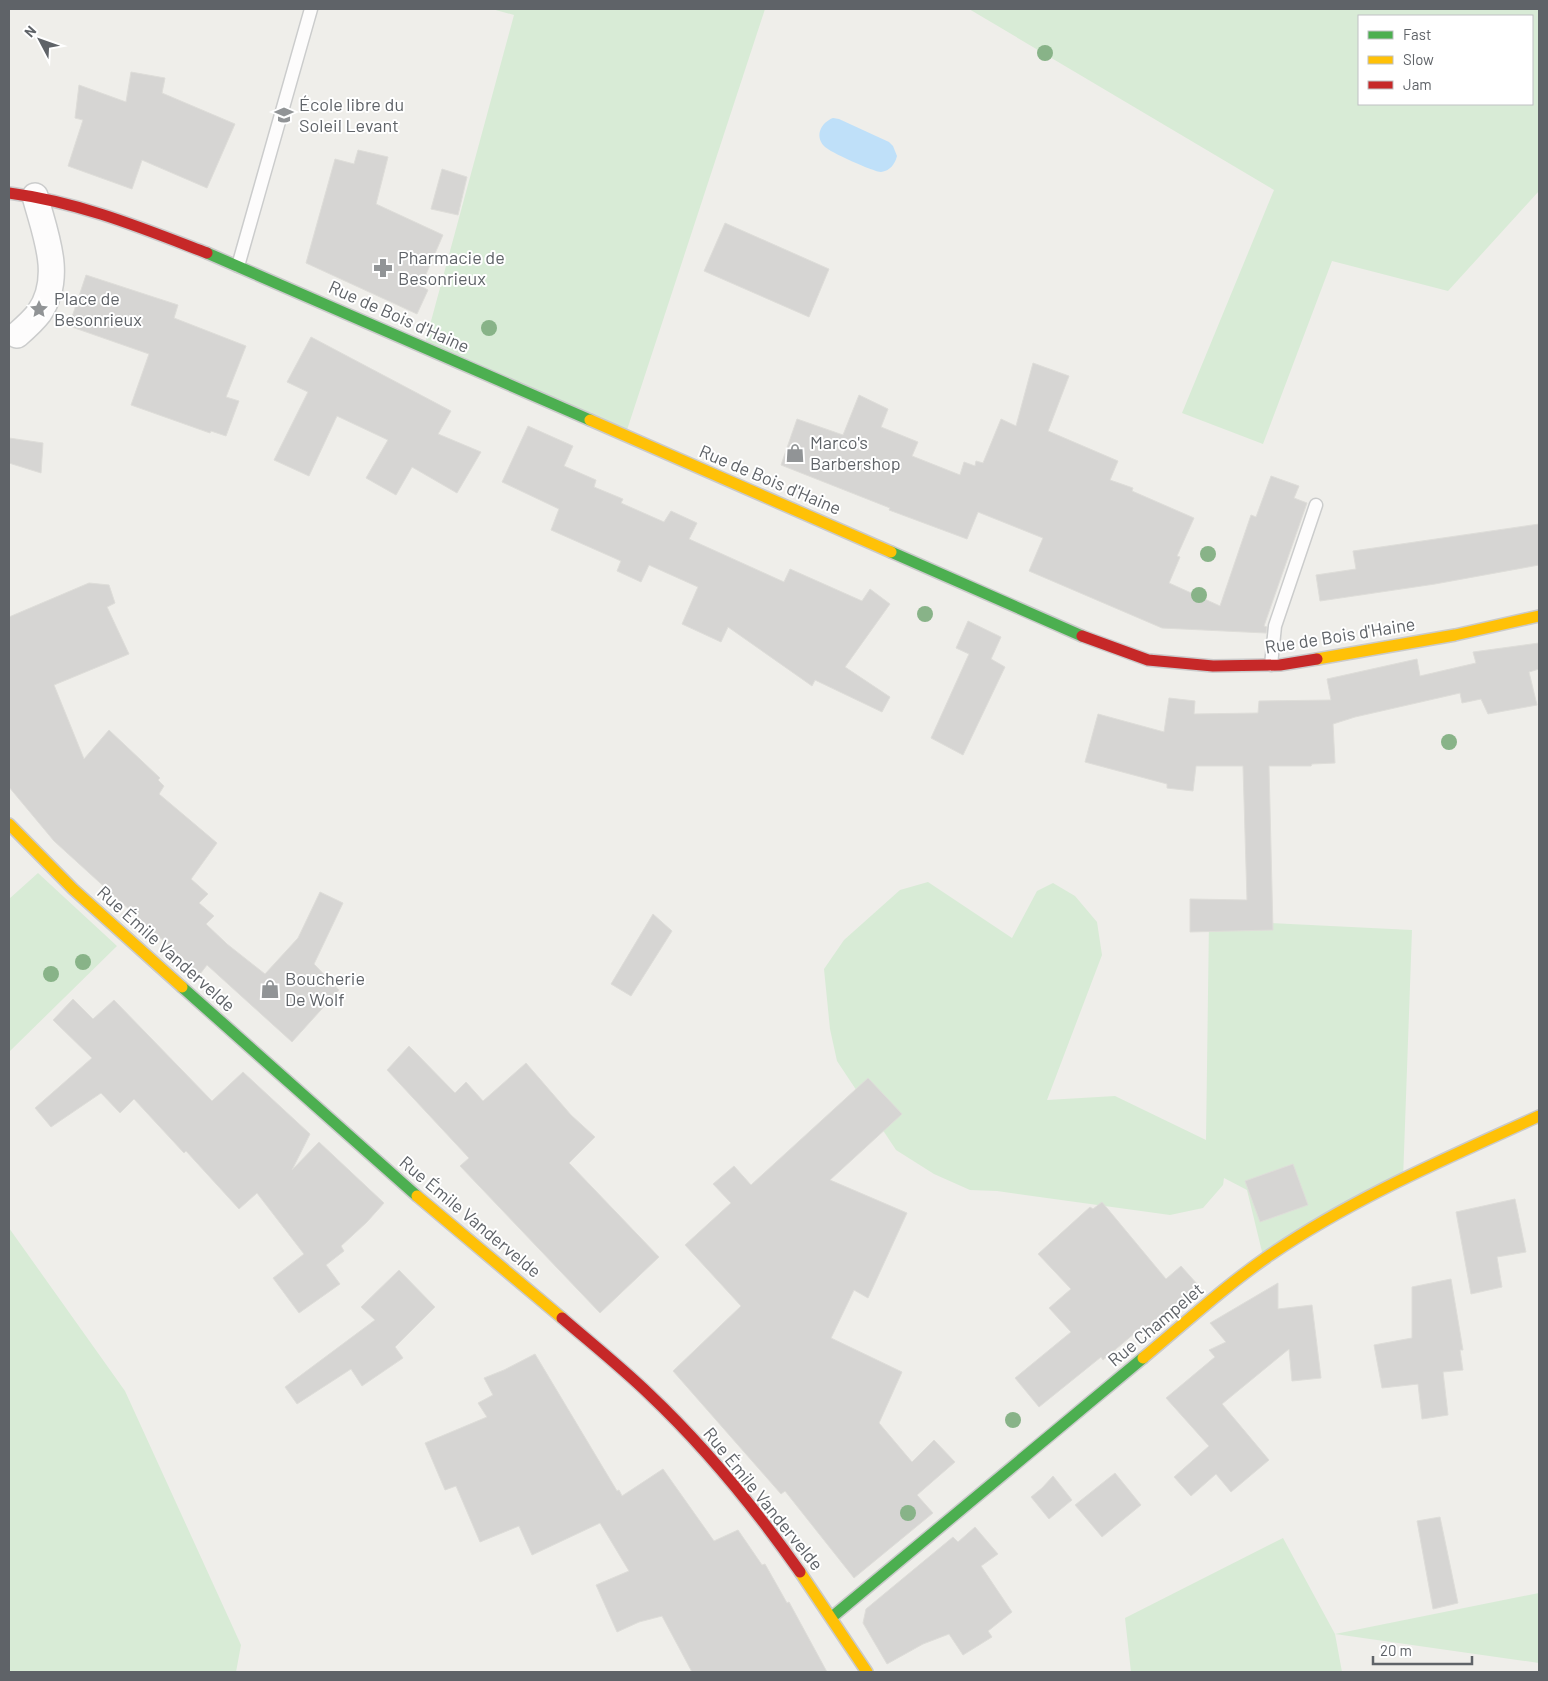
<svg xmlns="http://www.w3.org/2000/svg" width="1548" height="1681" viewBox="0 0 1548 1681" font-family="Barlow,sans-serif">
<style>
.green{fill:#d8ebd6;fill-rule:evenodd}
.water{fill:#bfe0f9}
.building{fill:#d6d5d3;stroke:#deddd9}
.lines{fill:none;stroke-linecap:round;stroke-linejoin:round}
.lane-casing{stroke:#cbcccc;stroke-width:15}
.street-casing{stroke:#cbcccc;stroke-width:28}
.fast-casing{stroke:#cacacb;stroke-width:14}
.slow-casing{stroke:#cacacb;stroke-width:14}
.jam-casing{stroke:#cacacb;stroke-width:14}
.lane{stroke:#fdfcfc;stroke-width:12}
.street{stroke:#fdfcfc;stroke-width:25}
.fast{stroke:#4caf50;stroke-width:11}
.slow{stroke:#ffc107;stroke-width:11}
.jam{stroke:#c62828;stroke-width:11}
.tree{fill:#88b388}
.labels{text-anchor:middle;stroke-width:4;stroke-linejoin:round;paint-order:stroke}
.poi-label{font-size:18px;fill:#5f6368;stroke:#fff;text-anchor:start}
.street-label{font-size:18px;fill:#5f6368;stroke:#fff}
</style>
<rect width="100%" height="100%" fill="#efeeea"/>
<!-- green -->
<path class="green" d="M492,9H765L625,436L424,347L514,15Z
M969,9H1539V191L1448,291L1332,261L1263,444L1182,413L1274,190ZM1359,16H1532V104H1359Z
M38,873L117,946L9,1052V899Z
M928,882L1012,938L1037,891L1053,883L1075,896L1097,922L1102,955L1047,1100L1115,1096L1206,1140L1209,920L1412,930L1403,1180L1264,1260L1247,1190L1224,1178L1223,1185L1203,1208L1170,1215L997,1191L970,1190L934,1174L896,1150L837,1061L830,1029L824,969L844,940L900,890Z
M9,1228L125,1391L241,1645L236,1672H9Z
M1283,1538L1335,1634L1539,1593V1663L1335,1634L1342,1672H1131L1125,1618Z"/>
<!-- water -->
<path class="water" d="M833,118L839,119L889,142L893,146L897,156C895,164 890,171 881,172C874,172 829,152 824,146C814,135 822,122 833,118Z"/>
<!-- building -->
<path class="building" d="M131,72L165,78L162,93L235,124L207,188L142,160L132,189L68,166L83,120L75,118L79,85L126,102Z
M358,150L388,157L376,204L443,235L421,286L428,290L417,314L306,263L335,159L354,164Z
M442,169L467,177L458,215L431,209Z
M725,223L829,269L809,317L704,271Z
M86,275L178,305L174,318L246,346L226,397L239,401L226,436L211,431L210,433L131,405L149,354L69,326Z
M311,337L451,411L438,434L481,452L457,493L412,467L396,495L366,478L388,440L337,416L309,476L274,460L308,392L287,382Z
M1033,363L1069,376L1048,431L1118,461L1110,480L1133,488L1132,491L1194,518L1177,556L1180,557L1169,583L1220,606L1251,515L1256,517L1271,476L1299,486L1294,498L1307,503L1264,626L1267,627L1266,633L1162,628L1029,571L1043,538L978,512L967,539L889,510L890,508L781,465L797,419L843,435L859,395L888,409L881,427L918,442L912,456L960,475L964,462L975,466L976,461L983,463L1001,419L1016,426Z
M528,426L573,446L564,466L596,480L594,487L623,499L621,503L664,522L671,511L697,523L689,539L784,582L790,569L862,601L870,589L890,604L845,667L890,697L882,712L815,680L812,686L728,627L721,642L682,624L698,587L649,565L641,582L617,571L621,561L551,530L559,509L502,482Z
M9,438L43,443L41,473L9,463Z
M1539,524V565L1435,584L1320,601L1316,575L1356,569L1353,551Z
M89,583L109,585L115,603L107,607L129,654L54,685L84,759L109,730L160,778L158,780L164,786L159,794L217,843L191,879L208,894L199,903L214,916L206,924L227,944L265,974L298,938L320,892L343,903L314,964L339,990L292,1042L207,965L200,974L54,841L9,787V617Z
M968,621L1001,637L991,659L1005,667L963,755L931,738L969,654L956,648Z
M1539,643V669L1529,672L1537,705L1488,714L1481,699L1462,703L1460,693L1355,717L1333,724L1335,763L1312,764L1311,766H1269L1273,930L1190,932V899L1247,900L1243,766H1196L1193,791L1167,788V784L1085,762L1098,714L1164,732L1169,698L1195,701L1194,714L1258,713L1259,701L1331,700L1327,679L1417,659L1420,676L1476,663L1473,652Z
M653,914L672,931L631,996L611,984Z
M73,999L93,1019L114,1000L212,1101L243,1072L310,1134L292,1170L319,1142L384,1203L367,1222L341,1246L344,1251L326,1265L340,1284L299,1313L273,1278L304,1254L257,1193L239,1209L186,1151L184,1153L134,1099L120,1113L101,1093L51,1127L35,1108L92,1058L53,1020Z
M409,1046L455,1093L466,1082L483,1101L526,1063L571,1115L595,1137L569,1163L659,1257L600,1313L460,1166L469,1158L387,1070Z
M868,1078L902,1114L830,1180L907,1213L868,1298L854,1290L831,1338L902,1372L879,1423L912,1462L934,1440L955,1462L917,1495L933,1513L854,1578L785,1491L781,1494L673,1371L741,1306L685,1245L731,1203L713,1184L734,1166L751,1185Z
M1293,1164L1308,1205L1260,1222L1245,1181Z
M1515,1199L1526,1252L1497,1257L1502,1287L1471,1294L1456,1212Z
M1102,1202L1166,1279L1181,1266L1198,1285L1144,1330L1142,1327L1103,1360L1101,1357L1039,1407L1015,1378L1071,1332L1049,1308L1071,1289L1038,1254L1090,1207L1093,1209Z
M399,1270L435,1307L395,1347L403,1358L362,1386L351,1369L297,1404L285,1387L375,1320L361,1307Z
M1451,1279L1463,1350H1460L1463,1370L1443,1372L1448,1415L1422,1419L1418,1384L1382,1388L1374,1345L1412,1338V1287Z
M1278,1283V1309L1312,1305L1321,1378L1292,1381L1289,1349L1222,1404L1269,1460L1231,1492L1216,1474L1191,1496L1174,1477L1209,1446L1166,1398L1215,1357L1209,1350L1226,1342L1210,1323Z
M535,1354L617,1491L619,1490L622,1496L663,1469L714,1541L738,1530L762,1565L765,1564L787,1603L789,1602L827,1672H692L662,1616L639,1622L617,1632L596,1585L629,1571L600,1523L532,1555L519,1526L480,1542L456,1486L445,1490L425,1443L487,1417L478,1403L493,1395L484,1378L504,1370Z
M1115,1473L1141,1505L1102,1537L1075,1505Z
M1053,1476L1072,1500L1049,1519L1031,1497L1042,1488Z
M1440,1517L1458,1603L1433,1609L1417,1521Z
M975,1527L998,1554L981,1566L1012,1612L988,1631L992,1637L963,1655L949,1634L923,1644L887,1664L863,1623L866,1609L953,1537L958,1542Z"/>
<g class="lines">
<!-- lane casing -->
<g class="lane-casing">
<path id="lane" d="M238,266L311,9
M1271,665L1275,626L1316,505"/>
</g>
<!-- street casing -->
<g class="street-casing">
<path id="street" d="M17,335C25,328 33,321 39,313C64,277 45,234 35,196"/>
</g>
<!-- fast casing -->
<g class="fast-casing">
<path id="fast" d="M207,253L590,420
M891,552L1082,636
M182,987L417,1196
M832,1617L1143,1358"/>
</g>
<!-- slow casing -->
<g class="slow-casing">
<path id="slow" d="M590,420L891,552
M1317,659L1455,635L1539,616
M9,824L73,889L182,987
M417,1196L562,1318
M1143,1358C1185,1323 1225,1286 1270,1255C1353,1198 1447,1158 1539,1116
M800,1572L867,1672"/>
</g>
<!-- jam casing -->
<g class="jam-casing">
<path id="jam" d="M9,193C79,202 142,228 207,253
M1082,636L1148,660L1213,666L1280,665L1317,659
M562,1318C591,1343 621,1367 649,1394C705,1447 755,1508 800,1572"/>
</g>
<!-- lane -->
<use href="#lane" class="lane"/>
<!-- street -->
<use href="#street" class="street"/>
<!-- fast -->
<use href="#fast" class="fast"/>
<!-- slow -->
<use href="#slow" class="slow"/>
<!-- jam -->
<use href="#jam" class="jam"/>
</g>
<!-- trees -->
<g class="tree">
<circle cx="1045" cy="53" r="8"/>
<circle cx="489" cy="328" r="8"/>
<circle cx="1208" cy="554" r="8"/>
<circle cx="1199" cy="595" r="8"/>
<circle cx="925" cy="614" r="8"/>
<circle cx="1449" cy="742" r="8"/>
<circle cx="83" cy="962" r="8"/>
<circle cx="51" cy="974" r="8"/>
<circle cx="1013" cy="1420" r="8"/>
<circle cx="908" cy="1513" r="8"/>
</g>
<!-- icons -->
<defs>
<g id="school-bare" transform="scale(1.5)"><path d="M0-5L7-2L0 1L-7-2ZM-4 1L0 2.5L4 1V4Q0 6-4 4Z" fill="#919496" stroke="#fff" stroke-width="2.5" paint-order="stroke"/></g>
<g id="pharmacy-bare" transform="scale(1.5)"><path d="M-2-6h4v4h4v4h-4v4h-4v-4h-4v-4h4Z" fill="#919496" stroke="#fff" stroke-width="2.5" paint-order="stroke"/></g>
<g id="sight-bare" transform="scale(1.5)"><path d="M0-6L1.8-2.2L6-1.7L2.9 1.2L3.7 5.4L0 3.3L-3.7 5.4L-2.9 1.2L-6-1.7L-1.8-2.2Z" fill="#919496" stroke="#fff" stroke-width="2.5" paint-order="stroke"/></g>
<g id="shop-bare" transform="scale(1.5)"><path d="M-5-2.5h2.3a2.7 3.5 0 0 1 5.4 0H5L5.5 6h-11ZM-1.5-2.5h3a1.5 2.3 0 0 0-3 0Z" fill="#919496" stroke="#fff" stroke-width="2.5" paint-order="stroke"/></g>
</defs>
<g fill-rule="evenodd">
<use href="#school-bare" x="284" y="115"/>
<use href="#pharmacy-bare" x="383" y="268"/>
<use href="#sight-bare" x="39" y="309"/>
<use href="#shop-bare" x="795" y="453"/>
<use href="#shop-bare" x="270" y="989"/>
</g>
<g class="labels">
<!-- poi labels -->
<g class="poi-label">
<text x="299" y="111">École libre du<tspan x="299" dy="21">Soleil Levant</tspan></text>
<text x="398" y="264">Pharmacie de<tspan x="398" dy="21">Besonrieux</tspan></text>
<text x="54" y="305">Place de<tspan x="54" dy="21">Besonrieux</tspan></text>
<text x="810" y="449">Marco's<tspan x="810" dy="21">Barbershop</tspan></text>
<text x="285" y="985">Boucherie<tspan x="285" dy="21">De Wolf</tspan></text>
</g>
<!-- street labels -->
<g class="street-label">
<text transform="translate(399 317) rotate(24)" y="6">Rue de Bois d'Haine</text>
<text transform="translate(770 480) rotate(23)" y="6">Rue de Bois d'Haine</text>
<text transform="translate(1340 636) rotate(-9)" y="6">Rue de Bois d'Haine</text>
<text transform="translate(166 949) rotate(42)" y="6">Rue Émile Vandervelde</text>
<text transform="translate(470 1217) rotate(40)" y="6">Rue Émile Vandervelde</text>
<text transform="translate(1156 1325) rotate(-40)" y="6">Rue Champelet</text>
<text transform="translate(763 1499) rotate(51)" y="6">Rue Émile Vandervelde</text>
</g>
</g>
<!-- border -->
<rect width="1548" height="1681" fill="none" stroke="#5f6368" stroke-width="20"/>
<!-- legend -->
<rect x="1358" y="15" width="175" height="90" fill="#ffffff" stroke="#bfc1c3"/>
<rect x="1368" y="31" width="25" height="8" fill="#4caf50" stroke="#bfc1c3"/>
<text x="1403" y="40" font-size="15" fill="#5f6368">Fast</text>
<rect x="1368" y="56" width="25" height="8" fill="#ffc107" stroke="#bfc1c3"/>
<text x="1403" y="65" font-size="15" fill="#5f6368">Slow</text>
<rect x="1368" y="81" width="25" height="8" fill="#c62828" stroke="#bfc1c3"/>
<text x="1403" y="90" font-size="15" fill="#5f6368">Jam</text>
<!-- north arrow -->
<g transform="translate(40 40) rotate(311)" stroke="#ffffff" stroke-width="4" paint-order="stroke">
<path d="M0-4L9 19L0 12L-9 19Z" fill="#5f6368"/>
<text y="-8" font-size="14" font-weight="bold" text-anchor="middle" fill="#5f6368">N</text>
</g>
<!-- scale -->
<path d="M1373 1656v8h99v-8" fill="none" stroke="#5f6368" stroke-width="2.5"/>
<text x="1380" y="1656" font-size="15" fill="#5f6368" stroke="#ffffff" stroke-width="4" paint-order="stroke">20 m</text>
</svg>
